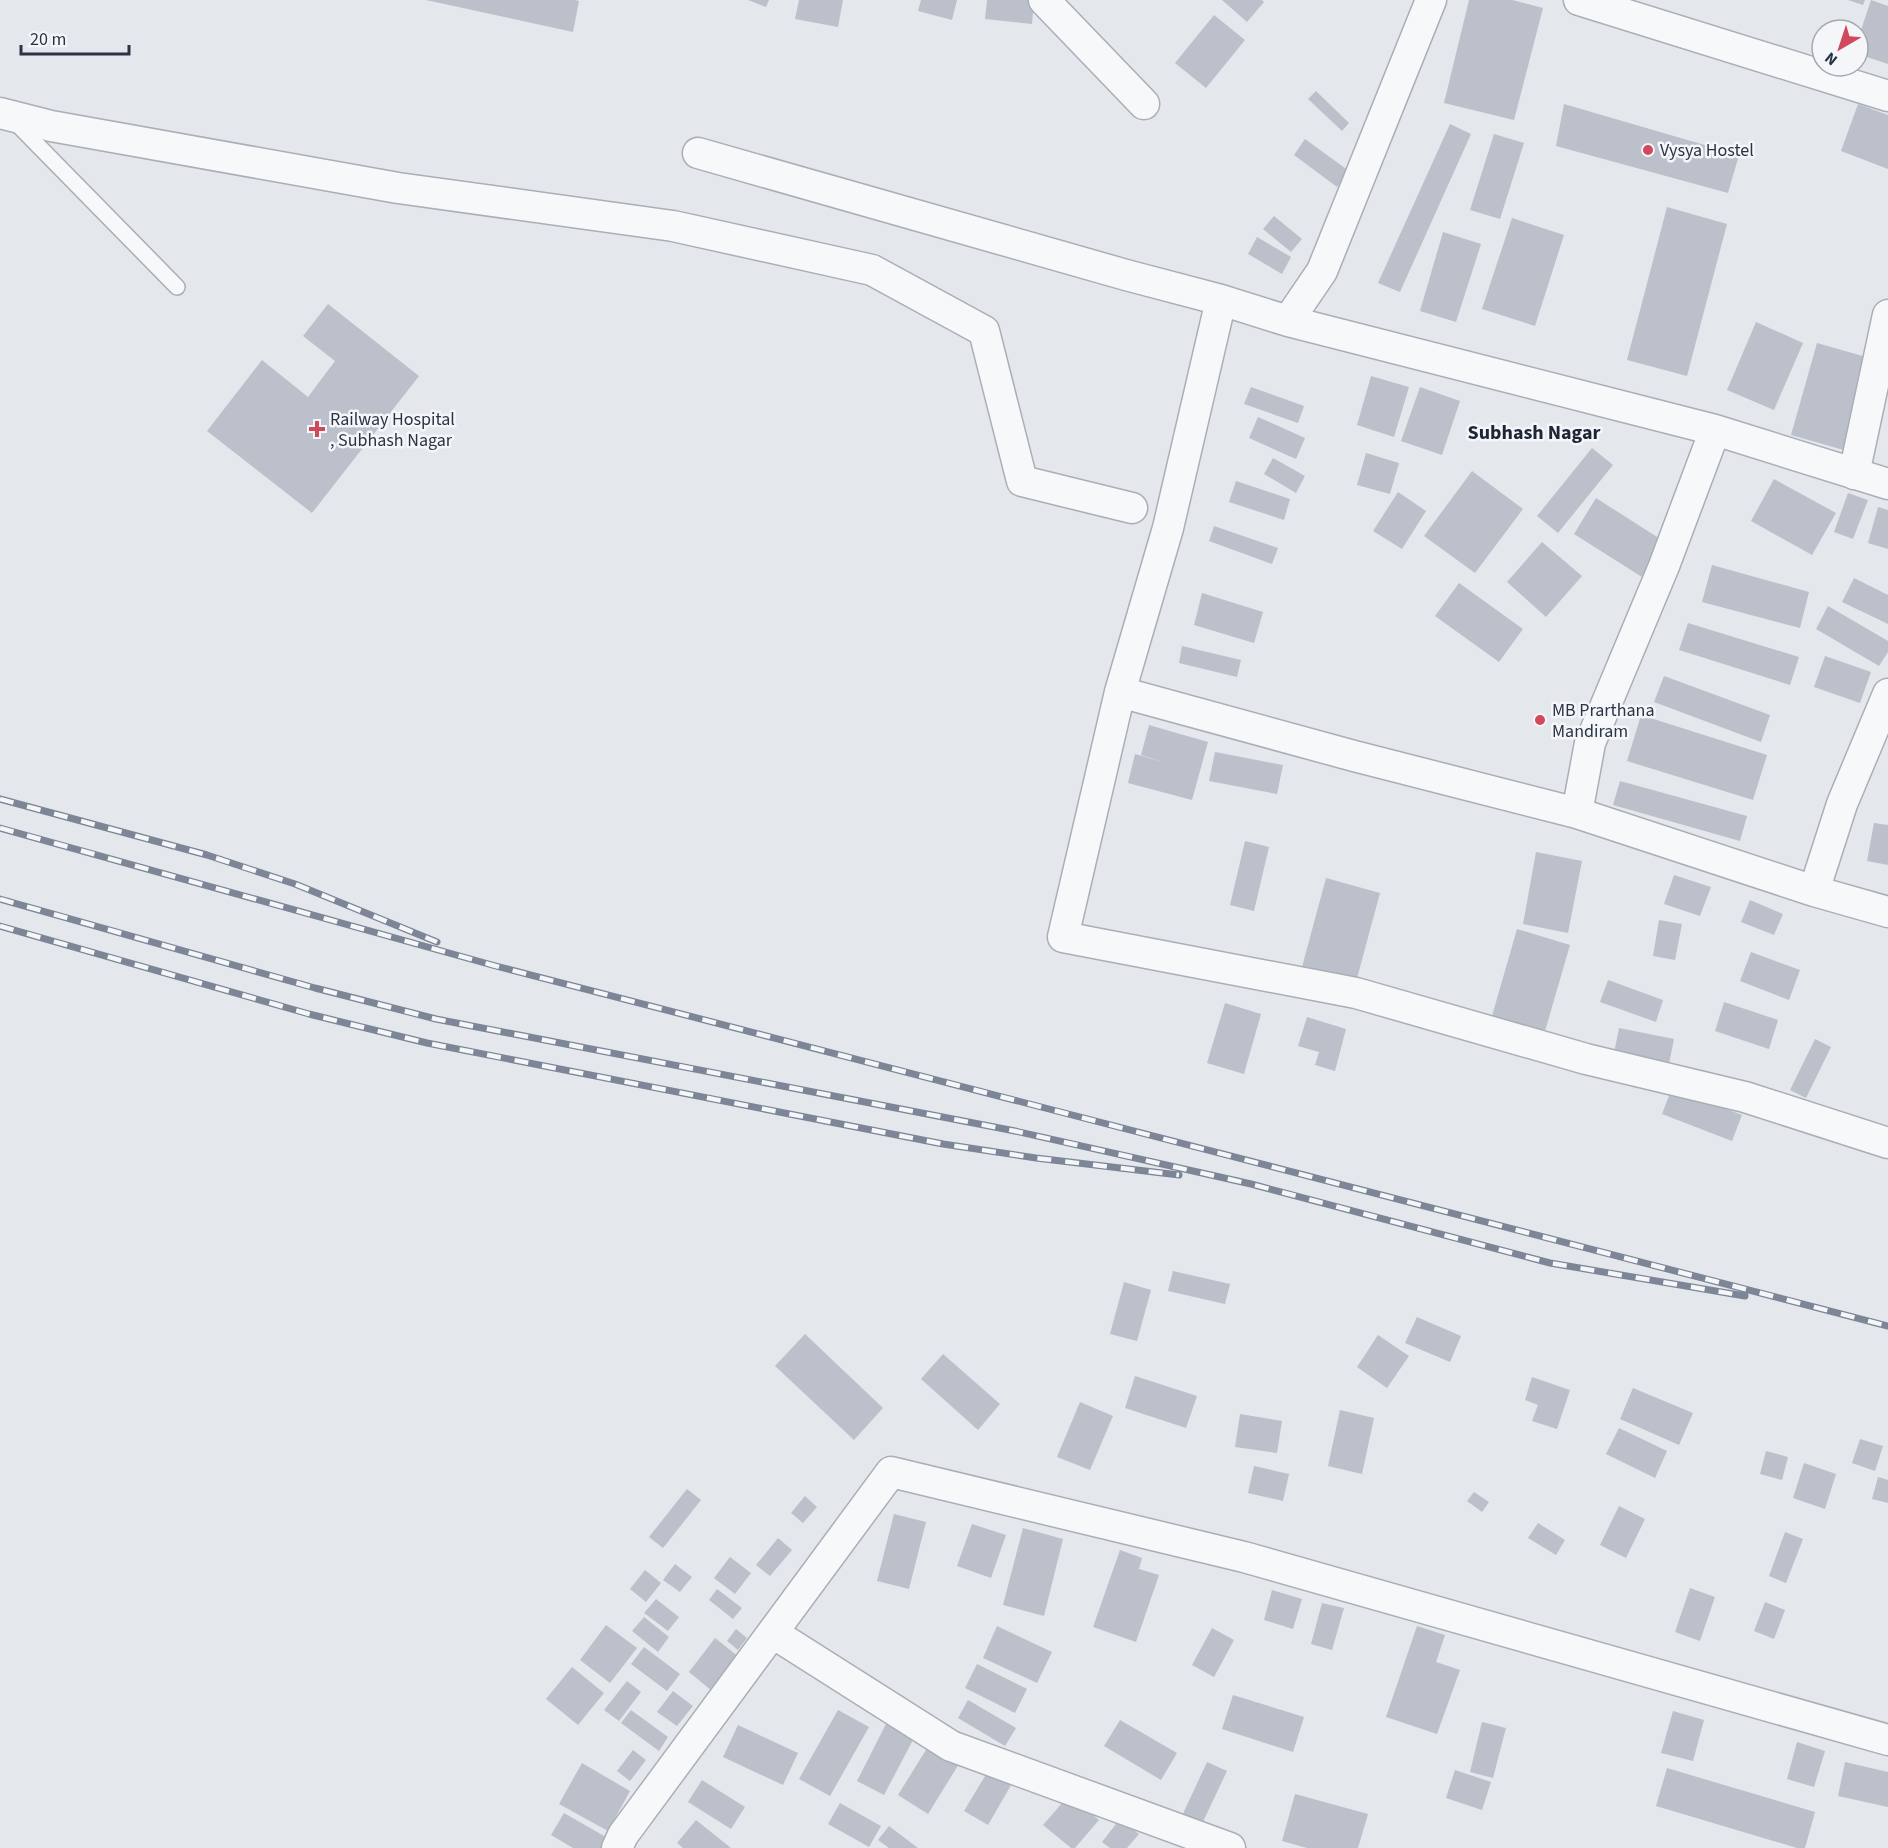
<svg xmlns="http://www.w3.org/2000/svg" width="1888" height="1848" viewBox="0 0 1888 1848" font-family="'Source Sans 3',sans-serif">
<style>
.building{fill:#bbc0ca}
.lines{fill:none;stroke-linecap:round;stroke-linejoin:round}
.lane-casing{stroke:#a9aeb7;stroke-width:18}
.street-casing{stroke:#a9aeb7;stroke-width:33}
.lane{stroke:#f7f8fa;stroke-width:15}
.street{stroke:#f7f8fa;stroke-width:30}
.rail-casing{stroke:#7d8696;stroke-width:7}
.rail{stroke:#f4f6f9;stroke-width:4.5;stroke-dasharray:14;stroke-linecap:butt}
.poi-dot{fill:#d1495b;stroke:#f4f6f9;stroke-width:2}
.labels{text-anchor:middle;stroke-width:5;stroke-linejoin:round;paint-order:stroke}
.poi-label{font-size:18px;fill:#2b3445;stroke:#f4f6f9;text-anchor:start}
.neighbourhood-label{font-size:20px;font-weight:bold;fill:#1d2536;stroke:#f4f6f9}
</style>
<rect width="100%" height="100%" fill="#e4e7ec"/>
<!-- building -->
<path class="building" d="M426,0H575L579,1L573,32Z
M748,0H769L766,7Z
M799,0H843L838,27L795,19Z
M921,0H957L952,20L918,11Z
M987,0H1034L1032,24L985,19Z
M1222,0H1262L1264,2L1247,22Z
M1469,0H1512L1543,8L1514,120L1444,103Z
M1848,0H1865L1863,5Z
M1871,0L1888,6V64L1858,54V39Z
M1214,15L1245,40L1206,88L1175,63Z
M1316,91L1349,123L1342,131L1308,99Z
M1564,104L1739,155L1728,193L1556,146Z
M1858,104L1888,115V169L1841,151Z
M1450,124L1471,134L1400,292L1378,283Z
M1494,134L1524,143L1500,219L1470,210Z
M1305,139L1349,171L1337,187L1294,155Z
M1667,207L1727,224L1687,376L1627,360Z
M1274,216L1302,239L1291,252L1263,229Z
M1512,218L1564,235L1535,326L1482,309Z
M1443,232L1481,244L1456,322L1420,311Z
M1257,237L1291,257L1282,274L1248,254Z
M328,304L419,376L312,513L207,431L262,360L308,397L335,361L303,336Z
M1756,322L1803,343L1774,410L1727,390Z
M1817,343L1873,359L1847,451L1791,435Z
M1371,376L1409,387L1394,437L1357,425Z
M1251,387L1304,406L1298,423L1244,404Z
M1420,387L1460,401L1442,455L1401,441Z
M1258,417L1305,438L1296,459L1249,438Z
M1592,448L1613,465L1558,533L1537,516Z
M1366,453L1399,463L1390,494L1357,485Z
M1273,458L1305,476L1296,493L1264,474Z
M1472,471L1523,509L1475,573L1424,536Z
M1774,479L1836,513L1812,555L1751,521Z
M1236,481L1290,499L1284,520L1229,502Z
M1398,492L1426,511L1402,549L1373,531Z
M1848,493L1868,500L1853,539L1834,532Z
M1596,498L1665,542L1642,577L1574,534Z
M1878,507L1888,510V549L1868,543Z
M1214,526L1278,548L1272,564L1209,541Z
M1542,542L1582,576L1546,617L1507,582Z
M1712,565L1809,592L1800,628L1702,602Z
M1854,578L1888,595V624L1842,602Z
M1459,583L1523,629L1499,662L1435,616Z
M1202,593L1263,612L1254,643L1194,625Z
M1828,606L1888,641V652L1879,666L1816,629Z
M1688,623L1799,657L1790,685L1679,650Z
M1182,646L1241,660L1237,677L1179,663Z
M1825,656L1871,672L1860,703L1814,687Z
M1664,676L1770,715L1761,742L1654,702Z
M1641,715L1767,755L1753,800L1627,761Z
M1149,725L1208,742L1192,800L1128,783L1135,754L1167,763L1141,755Z
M1215,752L1283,765L1277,794L1209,781Z
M1620,781L1747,816L1740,841L1613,805Z
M1874,823L1888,825V865L1867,861Z
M1245,841L1269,847L1254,911L1230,905Z
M1536,852L1582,861L1568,933L1523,924Z
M1674,875L1711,887L1700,916L1664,904Z
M1326,878L1380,893L1356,982L1302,967Z
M1750,900L1783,914L1774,935L1741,922Z
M1659,920L1682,924L1675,960L1653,956Z
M1517,929L1570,945L1543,1038L1490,1023Z
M1751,952L1800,970L1789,1000L1740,981Z
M1608,980L1663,1000L1656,1022L1600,1002Z
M1724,1002L1778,1020L1769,1049L1715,1031Z
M1225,1003L1261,1014L1244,1074L1207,1063Z
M1307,1017L1346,1029L1335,1071L1315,1065L1319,1052L1298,1046Z
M1619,1028L1674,1039L1669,1064L1614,1053Z
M1815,1039L1831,1047L1806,1098L1790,1090Z
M1672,1088L1742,1115L1732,1141L1662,1114Z
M1173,1271L1230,1284L1225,1304L1168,1291Z
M1124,1282L1151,1290L1137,1341L1110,1334Z
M1417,1317L1461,1336L1450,1362L1405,1343Z
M805,1334L883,1408L854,1440L775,1366Z
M1378,1335L1409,1356L1387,1388L1357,1367Z
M943,1354L1000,1404L978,1430L921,1379Z
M1135,1376L1197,1396L1186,1428L1125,1408Z
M1532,1377L1570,1390L1557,1429L1532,1421L1538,1405L1525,1400Z
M1633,1388L1693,1413L1679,1445L1620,1419Z
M1080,1402L1113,1416L1090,1470L1057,1457Z
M1340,1410L1374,1418L1362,1474L1328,1466Z
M1240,1414L1282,1421L1277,1453L1235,1447Z
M1619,1428L1667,1451L1655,1478L1606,1454Z
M1860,1439L1883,1446L1875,1471L1852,1463Z
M1766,1451L1788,1457L1782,1480L1760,1474Z
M1804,1463L1836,1474L1825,1509L1793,1498Z
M1254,1466L1289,1474L1283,1501L1248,1493Z
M1878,1477L1888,1480V1503L1872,1499Z
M687,1489L701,1500L663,1548L649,1537Z
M1474,1492L1489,1502L1482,1512L1467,1501Z
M805,1496L817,1507L803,1523L791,1513Z
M1619,1506L1645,1519L1626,1558L1600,1545Z
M894,1514L926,1522L909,1589L877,1581Z
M1538,1523L1565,1540L1556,1555L1528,1538Z
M972,1524L1006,1535L991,1578L957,1566Z
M1023,1528L1063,1539L1044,1616L1003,1605Z
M1785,1532L1803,1539L1786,1583L1769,1576Z
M778,1538L792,1550L770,1576L756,1565Z
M1120,1550L1142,1558L1139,1569L1159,1575L1136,1642L1093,1627Z
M730,1557L751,1573L735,1594L714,1578Z
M675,1564L692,1577L680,1592L663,1580Z
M645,1570L661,1583L646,1602L630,1589Z
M1690,1588L1715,1597L1700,1641L1675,1632Z
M717,1589L742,1608L733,1619L709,1600Z
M1272,1590L1302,1599L1293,1629L1264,1620Z
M656,1599L679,1617L668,1631L644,1613Z
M1765,1602L1785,1610L1774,1639L1754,1631Z
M1322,1603L1344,1608L1332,1650L1311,1644Z
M644,1617L669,1637L658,1652L632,1631Z
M606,1625L637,1648L610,1683L580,1660Z
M997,1626L1052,1652L1037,1683L983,1658Z
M1417,1626L1445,1635L1436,1662L1460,1670L1437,1734L1386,1717Z
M1212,1628L1234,1640L1214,1677L1192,1665Z
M736,1629L747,1638L738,1650L727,1641Z
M715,1638L744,1661L717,1695L689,1672Z
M644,1647L680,1674L667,1691L631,1664Z
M977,1664L1027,1689L1015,1713L965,1688Z
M572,1667L604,1693L578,1725L546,1699Z
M627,1681L641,1692L619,1721L604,1710Z
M673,1691L693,1706L677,1726L657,1712Z
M1233,1695L1304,1717L1293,1752L1222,1729Z
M968,1700L1016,1728L1005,1746L958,1718Z
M631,1710L668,1737L659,1751L621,1723Z
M838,1710L869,1727L830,1796L799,1779Z
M1673,1711L1704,1720L1693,1761L1661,1753Z
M1120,1720L1177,1753L1161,1780L1104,1746Z
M1482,1722L1506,1728L1493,1778L1470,1772Z
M886,1724L914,1738L884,1795L857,1781Z
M738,1725L798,1753L783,1785L723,1757Z
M1797,1742L1825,1751L1814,1787L1787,1779Z
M929,1745L959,1764L928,1814L898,1795Z
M633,1750L646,1760L630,1781L617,1771Z
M1207,1762L1227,1771L1200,1828L1181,1818Z
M1845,1762L1888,1772V1807L1838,1796Z
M582,1763L630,1791L608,1831L559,1804Z
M991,1766L1014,1780L988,1825L964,1811Z
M1667,1768L1815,1812L1805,1848H1797L1656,1806Z
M1455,1770L1491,1782L1482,1810L1446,1798Z
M702,1780L745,1807L731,1829L688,1802Z
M1295,1794L1368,1814L1358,1848H1307L1282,1841Z
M1069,1795L1099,1820L1075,1848H1071L1043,1825Z
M840,1803L881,1826L869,1847L828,1824Z
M564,1813L625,1848H573L551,1835Z
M1120,1819L1139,1834L1127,1848H1110L1102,1842Z
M696,1820L731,1848H683L677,1843Z
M889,1826L918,1848H889L878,1840Z"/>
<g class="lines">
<!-- lane casing -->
<g class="lane-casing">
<path id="lane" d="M15,122L177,287"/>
</g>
<!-- street casing -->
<g class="street-casing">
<path id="street" d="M1044,0L1144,104
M1431,0L1322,271L1288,321L1715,430L1888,484
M1579,0L1888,96
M0,113L51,126L398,188L673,226L872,270L984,331L1022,481L1132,508
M698,153L1126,275L1221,300
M1854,474L1888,315
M1120,692L1168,528L1221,300L1288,321
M1577,813L1590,743L1664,566L1715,430
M1814,891L1842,804L1888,694
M1888,912L1814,891L1577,813L1354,756L1120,692L1063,937L1356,993L1586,1059L1745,1097L1888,1143
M773,1633L951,1746L1230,1848
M617,1848L623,1835L891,1472L1244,1557L1888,1740"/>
</g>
<!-- lane -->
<use href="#lane" class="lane"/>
<!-- street -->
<use href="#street" class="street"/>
<!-- rail casing -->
<g class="rail-casing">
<path id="rail" d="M0,799L207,855L295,884L437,942
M0,828L492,965L1888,1326
M0,899L315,988L436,1019L1015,1131L1251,1184L1550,1263L1745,1296
M0,926L309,1014L427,1043L943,1144L1036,1158L1179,1175"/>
</g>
<!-- rail -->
<use href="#rail" class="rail"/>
</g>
<!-- markers -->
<g class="poi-dot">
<circle cx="1648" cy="150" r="6"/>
<path d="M314 420h6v6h6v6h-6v6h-6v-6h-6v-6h6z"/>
<circle cx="1540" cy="720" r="6"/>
</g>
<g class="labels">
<!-- poi labels -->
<g class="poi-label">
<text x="1660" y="156">Vysya Hostel</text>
<text x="330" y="425">Railway Hospital<tspan x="330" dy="21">, Subhash Nagar</tspan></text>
<text x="1552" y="716">MB Prarthana<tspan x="1552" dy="21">Mandiram</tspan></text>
</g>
<!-- neighbourhood labels -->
<g class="neighbourhood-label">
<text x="1534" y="439">Subhash Nagar</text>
</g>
</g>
<!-- north arrow -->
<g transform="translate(1840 48) rotate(219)"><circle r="28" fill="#f4f6f9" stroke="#a4a8b1" stroke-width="1.5"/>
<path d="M0-4.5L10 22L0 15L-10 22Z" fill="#d1495b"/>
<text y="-9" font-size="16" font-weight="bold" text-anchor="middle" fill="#2b3445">N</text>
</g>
<!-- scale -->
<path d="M21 45v9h108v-9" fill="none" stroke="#2b3445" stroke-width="3"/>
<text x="30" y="45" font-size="18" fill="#2b3445" stroke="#f4f6f9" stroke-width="4.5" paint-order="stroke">20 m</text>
</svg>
